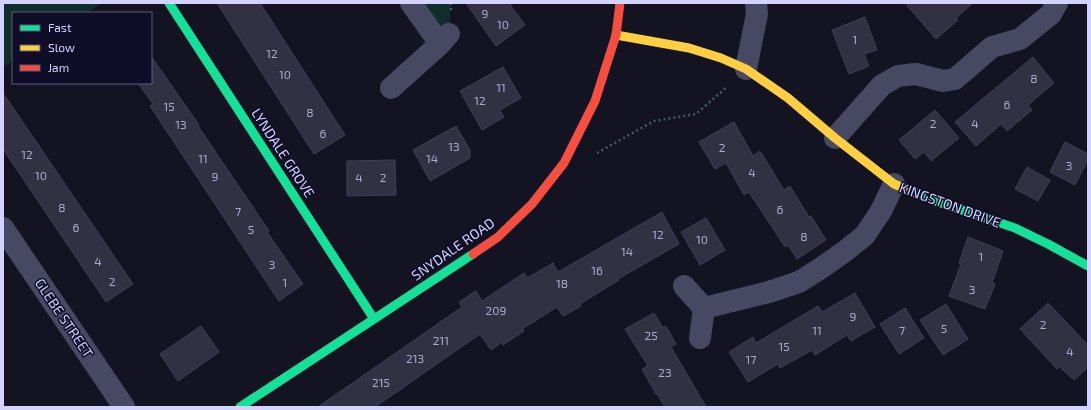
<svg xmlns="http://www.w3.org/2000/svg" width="1091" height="410" viewBox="0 0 1091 410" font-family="'Exo 2',sans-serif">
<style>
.green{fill:#112e2b}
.building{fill:#323144;stroke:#403e56}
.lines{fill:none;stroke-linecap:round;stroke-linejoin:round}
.path{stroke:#475a68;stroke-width:2.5;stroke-dasharray:2 3;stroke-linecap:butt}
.street{stroke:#474962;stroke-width:22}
.fast{stroke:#16e098;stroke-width:9}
.slow{stroke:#ffcf43;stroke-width:9}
.jam{stroke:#f24e42;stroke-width:9}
.labels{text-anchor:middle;stroke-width:3;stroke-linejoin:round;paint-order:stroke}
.number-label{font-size:12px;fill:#acaad0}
.street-label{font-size:14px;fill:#d4d3ff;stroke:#0f0d27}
</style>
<rect width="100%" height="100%" fill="#141321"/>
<!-- green -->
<path class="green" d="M3,3H102L87,13H13V61L3,67Z
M411,3H451L449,34Z"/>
<!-- building -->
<path class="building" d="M217,3H260L345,135L314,154Z
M466,3H509L525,25L496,46Z
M905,3H973L956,18L958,20L936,39Z
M865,17L877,50L864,54L869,66L849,74L832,30Z
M151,56L199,125L198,126L269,231L267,232L303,284L279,301L150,106L153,104L138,83H151Z
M1033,57L1054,83L1028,105L1032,110L1007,131L1001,124L976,146L955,122Z
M503,67L521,98L500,110L504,117L482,130L460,91Z
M3,93L133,284L106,302L3,149Z
M935,110L959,138L931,161L924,152L915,159L899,140Z
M734,122L753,156L760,151L784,190L790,186L809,217L811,216L826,240L797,259L788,245L785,247L749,192L744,195L726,163L715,169L699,142Z
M456,126L470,150V158L430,181L413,150Z
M1065,142L1088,154V160L1075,185L1050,172Z
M395,160L396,195L347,196V161Z
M1027,167L1050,180L1038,201L1015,189Z
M662,212L679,244L618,279L619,280L580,304L581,306L563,316L557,307L522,329L524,331L503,345L502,342L491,350L480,334L375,407H318L462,307L459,302L476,291L482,301L524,273L527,278L553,263L558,272Z
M706,218L725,250L700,265L681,232Z
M968,237L1003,251L992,283L995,284L985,309L949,296L961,264L959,263Z
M855,293L875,327L851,341L847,335L815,355L812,350L780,368L778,364L748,382L729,352L753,337L756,343L818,306L822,312Z
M1048,303L1088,345V367L1074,380L1060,367L1057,369L1020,329Z
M946,304L968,339L943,355L920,320Z
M905,308L924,338L899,354L880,324Z
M654,313L663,328L666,326L676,344L671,347L706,407H665L657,394H656L642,369L648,366L625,329Z
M201,326L219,352L178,381L160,354Z"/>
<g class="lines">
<!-- path -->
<path class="path" d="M451,10V3
M597,153L654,121L696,114L727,87"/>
<!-- street -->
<path class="street" d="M411,3L440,44
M746,69L757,14L756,3
M391,88L440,44L449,34
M835,138L882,85L898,76L916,74L943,81L955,79L992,47L1020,39L1051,14L1057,3
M3,228L124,407
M684,286L704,308L700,338
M704,308L769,292L799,282L821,268L844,252L865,235L881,211L894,184"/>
<!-- fast -->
<path class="fast" d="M169,3L374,319
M904,188L938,202L1015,228L1048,244L1088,266
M240,407L473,254"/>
<!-- slow -->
<path class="slow" d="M616,35L689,48L721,58L746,69L788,98L835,138L894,184L904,188"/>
<!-- jam -->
<path class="jam" d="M473,254L498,237L532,204L564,163L595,101L616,35L620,3"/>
</g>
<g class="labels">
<!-- number labels -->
<g class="number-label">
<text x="485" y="18">9</text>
<text x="503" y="29">10</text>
<text x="855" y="44">1</text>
<text x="272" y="58">12</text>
<text x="285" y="79">10</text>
<text x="1034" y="83">8</text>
<text x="501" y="92">11</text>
<text x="480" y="105">12</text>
<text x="1007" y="109">6</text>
<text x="169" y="111">15</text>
<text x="310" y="117">8</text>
<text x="933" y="128">2</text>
<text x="975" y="128">4</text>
<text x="181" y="129">13</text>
<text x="323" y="138">6</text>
<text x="454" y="151">13</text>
<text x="722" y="152">2</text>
<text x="27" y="159">12</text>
<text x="203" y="163">11</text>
<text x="432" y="163">14</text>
<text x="1069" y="170">3</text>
<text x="752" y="177">4</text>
<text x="41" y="180">10</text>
<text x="215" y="181">9</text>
<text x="359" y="182">4</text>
<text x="383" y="182">2</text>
<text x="62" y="212">8</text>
<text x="780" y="214">6</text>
<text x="238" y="216">7</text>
<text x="76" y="232">6</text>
<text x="251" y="234">5</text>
<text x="658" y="239">12</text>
<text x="804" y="241">8</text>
<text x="702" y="244">10</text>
<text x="627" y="256">14</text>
<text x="981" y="261">1</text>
<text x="98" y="266">4</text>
<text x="272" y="269">3</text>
<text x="597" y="275">16</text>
<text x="112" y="286">2</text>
<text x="285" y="287">1</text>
<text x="562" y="288">18</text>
<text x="972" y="294">3</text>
<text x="496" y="315">209</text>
<text x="853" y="321">9</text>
<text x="1043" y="329">2</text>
<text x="944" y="333">5</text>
<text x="817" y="335">11</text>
<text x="902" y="335">7</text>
<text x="651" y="340">25</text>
<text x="441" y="345">211</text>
<text x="784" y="351">15</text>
<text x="1070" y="356">4</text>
<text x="415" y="363">213</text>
<text x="751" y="364">17</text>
<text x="665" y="377">23</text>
<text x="381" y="387">215</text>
</g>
<!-- street labels -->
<g class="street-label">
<text transform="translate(283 153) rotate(57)" y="5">LYNDALE GROVE</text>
<text transform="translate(950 205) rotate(20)" y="5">KINGSTON DRIVE</text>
<text transform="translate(453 249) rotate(-35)" y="5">SNYDALE ROAD</text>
<text transform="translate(64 318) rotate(56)" y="5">GLEBE STREET</text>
</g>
</g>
<!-- border -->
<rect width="1091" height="410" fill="none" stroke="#d4d3ff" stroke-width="8"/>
<!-- legend -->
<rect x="12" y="12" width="140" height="72" fill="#0f0d27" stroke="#5e5c7d"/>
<rect x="20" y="25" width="20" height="6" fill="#16e098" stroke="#5e5c7d"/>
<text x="48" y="32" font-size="12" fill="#d4d3ff">Fast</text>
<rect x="20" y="45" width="20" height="6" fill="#ffcf43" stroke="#5e5c7d"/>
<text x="48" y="52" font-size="12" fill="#d4d3ff">Slow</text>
<rect x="20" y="65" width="20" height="6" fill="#f24e42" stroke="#5e5c7d"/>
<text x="48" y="72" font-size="12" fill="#d4d3ff">Jam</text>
</svg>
